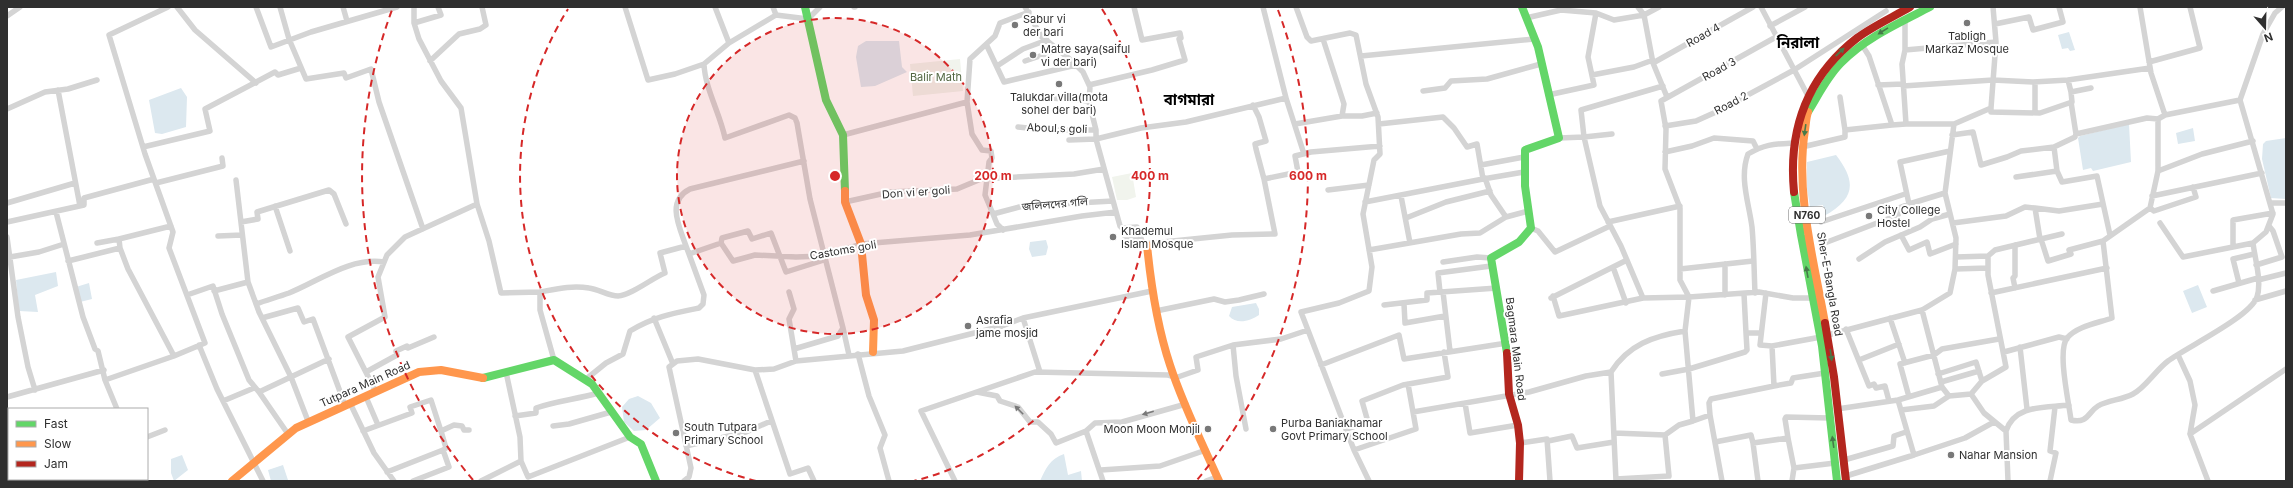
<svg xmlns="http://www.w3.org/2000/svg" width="2293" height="488" viewBox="0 0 2293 488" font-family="Inter,'Noto Sans Bengali',sans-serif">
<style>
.green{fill:#f1f4ed}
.water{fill:#dce8ef}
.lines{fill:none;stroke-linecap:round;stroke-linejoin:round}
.street{stroke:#d4d4d4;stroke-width:5.5}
.fast{stroke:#63d668;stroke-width:8}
.slow{stroke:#ff974d;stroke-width:8}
.jam{stroke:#b3261e;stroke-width:8}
.oneway{fill:#467a49}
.oneway2{fill:#797979}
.ring{fill:none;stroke:#d62828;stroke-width:2;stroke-dasharray:7 5}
.poi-dot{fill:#787878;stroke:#fff;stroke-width:1.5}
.labels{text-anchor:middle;stroke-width:4;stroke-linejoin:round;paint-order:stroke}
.shield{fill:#fff;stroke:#6d6d6d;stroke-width:1}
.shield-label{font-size:10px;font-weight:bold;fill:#2f2f2f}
.poi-label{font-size:11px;fill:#2f2f2f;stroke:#fff;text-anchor:start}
.street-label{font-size:11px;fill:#2f2f2f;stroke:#fff}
.park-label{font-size:11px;fill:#526641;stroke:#fff}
.district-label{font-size:15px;font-weight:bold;fill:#000;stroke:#fff}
.centre{fill:#d62828;stroke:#fff;stroke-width:2}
.ring-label{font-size:12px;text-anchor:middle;font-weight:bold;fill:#d62828;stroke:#fff;stroke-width:4;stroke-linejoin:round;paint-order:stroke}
</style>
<rect width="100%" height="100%" fill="#fff"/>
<!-- green -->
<path class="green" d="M960,59L963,91L913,96L910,64Z
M1132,173L1136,197L1127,200H1117L1112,177Z"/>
<!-- water -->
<path class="water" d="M2069,32L2075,50L2070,51L2068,48L2062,49L2058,35Z
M866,41H899L902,67L907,72L875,86L861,87L856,57L858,46Z
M181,88L187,97L186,127L162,134L155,133L149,100Z
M2129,124L2131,162L2093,171L2091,168L2083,170L2078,138L2080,136Z
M2193,128L2195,141L2178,144L2176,133Z
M2286,138V199L2271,198L2262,159L2263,144L2266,141Z
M1836,155C1857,182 1855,199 1824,216L1823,205L1810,207L1807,189V162Z
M1046,240L1048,247L1046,255L1032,257L1029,249L1030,242Z
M56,272L58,286L35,295L38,312L19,311L16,280Z
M89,283L92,299L80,302L76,287Z
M2198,285L2207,307L2192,313L2183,291Z
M1256,303L1259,309V315C1250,321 1237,325 1229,316L1232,307Z
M638,396L651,403L660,418L646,430L634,431L624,422L622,407L629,399Z
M1064,454L1068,475L1081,471L1082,481H1040C1046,468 1050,459 1064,454Z
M182,455L188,470L174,481L171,473V459Z
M283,465L288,480L271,481L268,470Z
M23,479H68L69,481H23Z"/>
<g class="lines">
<!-- street -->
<path class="street" d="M177,7L195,30L256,83
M256,7L271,47L311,32L397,7
M280,7L289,39L306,79L344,73L346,78L371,69L379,102L423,229
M343,7L347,21
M414,7V23L419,39L441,81L461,108L477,204L489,241L501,293L540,292V310L554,360
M625,7L648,80L675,74L704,64
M715,7L729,43
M773,7L776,15
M854,7H855
M1025,7L1041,36L1072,61L1083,72L1090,87L1089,102L1096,130V139L1120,226L1122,228L1137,227L1143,244L1232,235L1275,234L1264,179L1256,149L1255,144L1266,141L1259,117L1253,105
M1263,7L1286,98L1304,154
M1296,7L1307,37L1311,41L1350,33L1356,35L1366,84L1378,117L1380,154L1374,160L1363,214L1372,267L1369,291L1339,303L1301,312L1354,450L1369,481
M1638,7L1644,15L1653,63L1667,97
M1761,7L1807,94
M2140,7L2151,73L2165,115
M7,16L20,7
M1526,18L1561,10L1596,13L1614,20L1644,15L1659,7
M1905,19V50L1902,64L1906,124H1954
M414,23L441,15L438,7
M1995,24L2029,17L2033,30L2063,22L2059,7
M1770,26L1805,7
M1323,39L1344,104L1342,116
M1862,45L1869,56L1892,125L1906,124
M987,46L1004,82L1076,65
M1905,50L1996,42
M1361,56L1534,39
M430,61L459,34L480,29L486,25L482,7
M1025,61L1058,50
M2149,62L2200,48L2190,7
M1653,63L1753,7
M997,66L1023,49L1047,40
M1592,75L1634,67L1653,60
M2068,80L2150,68
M2035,82V113
M1089,85L1152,70L1185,60L1179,39L1181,38L1180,33L1142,40L1134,7
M1878,85L1903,84
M1903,86L1993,80L2033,82L2068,80L2071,92L2091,88
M58,90L80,206
M1423,91L1445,88L1451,81L1487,79L1541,64
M1548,95L1594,85L1588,57L1596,13
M1039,97L1089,101
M1840,97L1845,130
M2240,100L2165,115L2158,119V171L2150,208L2103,241L2112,318C2098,323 2077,326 2067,338C2057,351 2069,403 2071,420C2088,424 2088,412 2098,406C2108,400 2122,400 2133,394C2145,388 2156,370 2168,361C2187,347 2250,317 2257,297C2262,282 2255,259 2253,243L2266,232L2273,214L2240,100L2263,34L2275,13L2282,7
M967,102L972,134L982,150L991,151L992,158L989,162L985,195L993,214
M2071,102L2076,134L2147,118L2158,119
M1991,108V112L2040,113L2072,102L2071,92
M7,109L45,92L68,89L97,80
M1295,124L1342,116H1362L1377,113
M1665,126L1696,121L1716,112L1794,70L1886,11
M1018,127L1047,130H1096
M1612,134L1584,137L1581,110L1663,86
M843,135L967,102L970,59L995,36L1000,23L1029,12
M1952,135L1973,132L1981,165L2007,157L2021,151L2054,147L2075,137L2076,134
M1559,138L1584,137L1600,206L1621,246L1643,298L1689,297L1759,292L1793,298H1812
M1069,140L1096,139L1141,128L1186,122L1286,98
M143,147L210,131L205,109L275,72L278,75L301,68
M1802,147L1845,137V130L1892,125
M1665,152L1692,146L1714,138L1753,141L1757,149
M1481,165L1524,157
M2057,171L2062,182L2097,176L2110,235
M2158,171L2202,154L2253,141
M2016,177L2057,171L2054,147
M1485,178L1491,195L1506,217L1528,211
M1264,179L1298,172L1295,156L1311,152L1380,146
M1483,179L1524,172
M236,180L248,282L259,312L291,377L308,421
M156,183L223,166L222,158
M1328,190L1369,185
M1945,193L1909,204L1900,162L1950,151
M1401,196L1410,243
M2152,196L2262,173
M845,202L890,192L957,189L981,179L1074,174L1104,169
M1365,202L1483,179L1477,144L1467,147L1454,128L1443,117L1379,124
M7,203L75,183
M2270,203H2286
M275,206L290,251
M2150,208L2154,211L2196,197L2193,187
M56,212L83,317L95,349L98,351L105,380L117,409
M1406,218L1446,202L1490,191
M7,222L84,205V198L154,179
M241,222L258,219L257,212L329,190L334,194L346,224
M1608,222L1680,206
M1821,222L1905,194
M1953,223L2006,216L2025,207L2035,208
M2160,223L2183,257L2253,243
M1531,228L1538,231L1555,252L1610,226
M1003,230L997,224L993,214L1023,206L1113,201
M1901,235L1909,250L1927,242L1930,254L1956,244
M218,236L242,235
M7,237L18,317L28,367L35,390
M2040,239L2035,208L2059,211L2103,204
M2041,239L2048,261L2071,254L2069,250L2103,241
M1124,240H1141
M97,243L119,239
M721,243L722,238L748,231L752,239L771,233L786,272L824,260
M1822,244L1898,215L1896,209L1909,204
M2015,245V276L2013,278L2015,288
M686,246C679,226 666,201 690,189L804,161
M2233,247V220L2273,213
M120,248L128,269L174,356L205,343L169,248L173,232L145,154L109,35L168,7
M1369,250L1461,234L1480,233L1506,217
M1988,256L1995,250L2062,234
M10,257L39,252L64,244
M1956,257L1988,256V275L2006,367L1982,381L1971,394
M1859,259L1885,242L1920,227L1932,219L1950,214
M68,261L120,248L119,239L171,226
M1443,262L1477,257L1491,258
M1725,264V295
M2256,265L2282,257L2273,231L2269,226
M1613,267L1626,303
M1680,269L1753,261
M1955,269L1988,268
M2258,280L2286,273
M2239,283L2233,259L2254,254
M214,291L248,282
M2213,291L2258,278
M540,292C556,289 572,285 589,288C598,289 609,296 618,296C632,295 652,278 665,273L660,253L686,246L689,254L721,243L733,261L755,255L796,257L823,256L861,244L970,235L1082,216L1116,212
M789,292L794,309L789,319L794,349
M1440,292L1438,273L1491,266
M1443,292L1450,351
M1755,293C1754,271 1754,249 1752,227C1749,203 1739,178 1748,154C1765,144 1774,144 1793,143
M1766,293L1760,345L1772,346
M1991,293L2107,268
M1744,294L1746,333H1761
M187,295L213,286L222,314L249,380L259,392L288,434
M1553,296L1559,316L1643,298
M1551,298L1627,260
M2255,300L2286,291
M256,304C267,300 278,297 289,293C319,281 350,257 384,262
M1404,304L1405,323L1445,316
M1384,305L1427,300V293L1497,288
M1922,310L1942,387
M1156,311L1214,299L1225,302L1239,300L1264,294
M262,318L298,308L304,322L313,319L345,405
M654,318L673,364
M1023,318L1040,372
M1890,318L1905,363
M843,328L849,355
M1846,329L1869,386L1874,384L1876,388L1885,386L1889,401
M1685,331L1693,421L1710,415L1722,481
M1828,335L1922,310L1950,293L1955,269L1956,238L1945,193L1954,124L1991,108L1996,42L1993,7
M199,345L217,389L263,481
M1233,345L1236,376L1246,429
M2020,347L2027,409
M2004,352L2059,337L2067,339
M858,354L869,396L885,435L880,448L889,481
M2178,355L2190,381L2195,405L2190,434L2208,481
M1859,360L1899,344
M796,361L794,349L838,336L843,328L810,199L797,123L795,118L789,115L725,138C720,113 705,89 704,64L729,43L776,15L808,19L820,7
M1321,365L1399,335L1404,359L1507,343
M755,370L790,474L808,468L814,481
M366,372L397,355L396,351L407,346L408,348L434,337
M1611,372L1616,481
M1662,374L1689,369L1745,352L1747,350L1746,333
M1938,374L1976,362L1982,381
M1175,378L1198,370L1196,357L1233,345L1281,339L1308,330
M105,380L174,356
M585,380L606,363L623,354L630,331C652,317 674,313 699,308L703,304L704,295L689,254
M1941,382L1979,371
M1408,384L1413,412
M1774,386L1791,383L1793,378L1825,373
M259,392L329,359
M376,392L348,337L385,317L378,277L387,255L405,237L477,204
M977,392L997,396L1000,401L1018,407L1030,422H1038L1051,434L1056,443L1086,431L1095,423L1122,422L1186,404
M7,397L104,370
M366,397L378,425
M1909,397L1900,364L1934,355L1942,349L1999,339
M223,401L254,388
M350,403L374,453L394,481
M1465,403L1470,433L1518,425
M1837,409L1898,400L1942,387L1949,396L1971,394L1984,413L2006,431
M1901,410L1934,406L1949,396
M1710,415L1709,403L1711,399L1774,386L1772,346L1821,337
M515,416L536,413V408C556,401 578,399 598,393
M553,426L569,424L611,412
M1347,429L1368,422L1362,401L1403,385L1448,377L1444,352
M363,431L412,413L410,407L431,400L441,431
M1086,431L1103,481
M1614,433L1665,435L1679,425L1693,421
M2190,434L2286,369
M147,437L165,430
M1788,438L1794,468L1835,463
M1548,441L1572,436L1577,448L1614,442
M1715,442L1751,435L1753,443L1788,438L1785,419L1786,417L1830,418
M1520,443L1547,439L1550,481
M1753,443L1758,481
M686,446L746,432L771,421
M1354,450L1416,429L1413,412L1529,392L1586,376L1611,372C1628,345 1653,336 1685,331L1689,297L1680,280V208L1665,169L1666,129L1661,101L1776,37
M1914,455L1965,438L1994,422
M1844,460L1893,446L1894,436L1906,432
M521,461L528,477L630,437
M1101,470L1160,466L1206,450
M387,472L443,450
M1846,476L1914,455L1898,400
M132,479L133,481
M1616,479L1669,476L1665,435
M413,481L449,467L443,450L446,448L441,431L454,425L462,426L464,430H469
M481,481L521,461L520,437L506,372
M684,481L689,477L691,468L669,367L677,361L698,359L755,370L774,369L796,361L903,351L1002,326L1023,318L1152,291
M955,481L921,411L1035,372L1168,375L1175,377
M1206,481L1217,477
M1792,481L1794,468
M2008,481L2006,431C2015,404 2045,408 2069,405V407
M2050,481L2056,453L2050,451L2055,407"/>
<!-- fast -->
<path class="fast" d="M805,7L826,100L843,135L845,191
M1808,112C1818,96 1827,77 1841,63C1865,38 1899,23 1930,7
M1794,192L1801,235L1822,346L1837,481
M1507,353L1491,258L1519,242L1531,228L1525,186V150L1559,138L1538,47L1522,7
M483,378L554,360L592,384L630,437L641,444L656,481"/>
<!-- slow -->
<path class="slow" d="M1808,112C1806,118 1806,124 1805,130C1795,193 1814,261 1825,323
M845,191V202L861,244L866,295L874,320L873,352
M1147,245C1151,286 1157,326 1170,365C1183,405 1202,443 1219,481
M232,481L296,428L419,372L441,370L483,378"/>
<!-- jam -->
<path class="jam" d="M1794,192C1788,129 1807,77 1857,38C1873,26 1893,17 1910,7
M1825,323L1834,377L1846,481
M1507,353L1509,394L1518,425L1520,443L1519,481"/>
</g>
<!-- one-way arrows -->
<defs><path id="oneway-solid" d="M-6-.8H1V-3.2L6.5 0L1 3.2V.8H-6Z"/></defs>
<g class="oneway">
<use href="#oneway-solid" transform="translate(1883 31) rotate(148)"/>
<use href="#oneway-solid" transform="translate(1840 52) rotate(-44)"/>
<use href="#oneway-solid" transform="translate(1805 130) rotate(98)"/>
<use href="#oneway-solid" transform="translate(1807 272) rotate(-100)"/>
<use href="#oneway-solid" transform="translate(1831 355) rotate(82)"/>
<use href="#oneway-solid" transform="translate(1833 442) rotate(-98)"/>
</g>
<g class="oneway2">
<use href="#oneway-solid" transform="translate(1019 410) rotate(-135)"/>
<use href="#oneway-solid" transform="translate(1148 413) rotate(164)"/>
</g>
<!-- distance rings -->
<circle cx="835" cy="176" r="158" fill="#d62828" fill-opacity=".12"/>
<g class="ring">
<circle cx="835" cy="176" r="158"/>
<path d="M756 481A315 315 0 0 1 568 9M1102 9A315 315 0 0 1 914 481"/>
<path d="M473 480A473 473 0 0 1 392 10M1278 10A473 473 0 0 1 1197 480"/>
</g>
<!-- markers -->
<g class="poi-dot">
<circle cx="1967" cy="23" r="4"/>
<circle cx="1015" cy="25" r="4"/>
<circle cx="1033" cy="55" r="4"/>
<circle cx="1059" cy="84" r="4"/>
<circle cx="1869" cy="216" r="4"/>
<circle cx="1113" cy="237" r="4"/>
<circle cx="968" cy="326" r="4"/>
<circle cx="1208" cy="429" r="4"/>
<circle cx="1273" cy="429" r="4"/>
<circle cx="676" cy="433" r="4"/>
<circle cx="1951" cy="455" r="4"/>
</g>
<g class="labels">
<!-- shield labels -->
<rect class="shield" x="1789" y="207" width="36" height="16" rx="3"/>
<g class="shield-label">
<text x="1807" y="219">N760</text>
</g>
<!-- poi labels -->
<g class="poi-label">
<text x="1023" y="23">Sabur vi<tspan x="1023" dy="13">der bari</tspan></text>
<text x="1967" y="40" text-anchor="middle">Tabligh<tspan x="1967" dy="13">Markaz Mosque</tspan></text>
<text x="1041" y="53">Matre saya(saiful<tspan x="1041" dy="13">vi der bari)</tspan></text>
<text x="1059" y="101" text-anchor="middle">Talukdar villa(mota<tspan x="1059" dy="13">sohel der bari)</tspan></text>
<text x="1877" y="214">City College<tspan x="1877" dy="13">Hostel</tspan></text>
<text x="1121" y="235">Khademul<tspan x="1121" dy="13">Islam Mosque</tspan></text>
<text x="976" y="324">Asrafia<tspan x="976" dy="13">jame mosjid</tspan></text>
<text x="1281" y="427">Purba Baniakhamar<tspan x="1281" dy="13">Govt Primary School</tspan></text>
<text x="684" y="431">South Tutpara<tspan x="684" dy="13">Primary School</tspan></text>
<text x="1200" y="433" text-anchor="end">Moon Moon Monjil</text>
<text x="1959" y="459">Nahar Mansion</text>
</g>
<!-- street labels -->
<g class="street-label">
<text transform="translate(1703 35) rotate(-29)" y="4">Road 4</text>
<text transform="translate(1719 69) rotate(-29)" y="4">Road 3</text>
<text transform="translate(1731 103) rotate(-28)" y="4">Road 2</text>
<text transform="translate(1057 128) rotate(2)" y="4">Aboul,s goli</text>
<text transform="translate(916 192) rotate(-4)" y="4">Don vi er goli</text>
<text transform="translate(1055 204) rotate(-5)" y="4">জলিলদের গলি</text>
<text transform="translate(843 250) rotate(-10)" y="4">Castoms goli</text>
<text transform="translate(1830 284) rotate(80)" y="4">Sher-E-Bangla Road</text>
<text transform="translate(1516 349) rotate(83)" y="4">Bagmara Main Road</text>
<text transform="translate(365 384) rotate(-24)" y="4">Tutpara Main Road</text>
</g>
<!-- park labels -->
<g class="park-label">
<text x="936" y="81">Balir Math</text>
</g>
<!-- district labels -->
<g class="district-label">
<text x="1798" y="48">নিরালা</text>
<text x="1189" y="105">বাগমারা</text>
</g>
</g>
<circle cx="835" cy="176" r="6" class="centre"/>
<g class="ring-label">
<text x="993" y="180">200 m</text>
<text x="1150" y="180">400 m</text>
<text x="1308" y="180">600 m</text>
</g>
<!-- border -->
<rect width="2293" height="488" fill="none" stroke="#2f2f2f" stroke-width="16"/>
<!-- legend -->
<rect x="8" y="408" width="140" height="72" fill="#ffffff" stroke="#acacac"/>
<rect x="16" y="421" width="20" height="6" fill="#63d668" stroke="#acacac"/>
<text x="44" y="428" font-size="12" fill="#2f2f2f">Fast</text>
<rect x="16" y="441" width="20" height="6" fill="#ff974d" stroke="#acacac"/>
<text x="44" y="448" font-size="12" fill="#2f2f2f">Slow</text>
<rect x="16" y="461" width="20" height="6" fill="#b3261e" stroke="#acacac"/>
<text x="44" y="468" font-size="12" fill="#2f2f2f">Jam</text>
<!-- north arrow -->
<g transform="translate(2265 28) rotate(160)" stroke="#ffffff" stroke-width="3" paint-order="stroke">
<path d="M0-3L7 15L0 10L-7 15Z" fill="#2f2f2f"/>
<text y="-6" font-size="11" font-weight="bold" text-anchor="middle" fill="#2f2f2f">N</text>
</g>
</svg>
